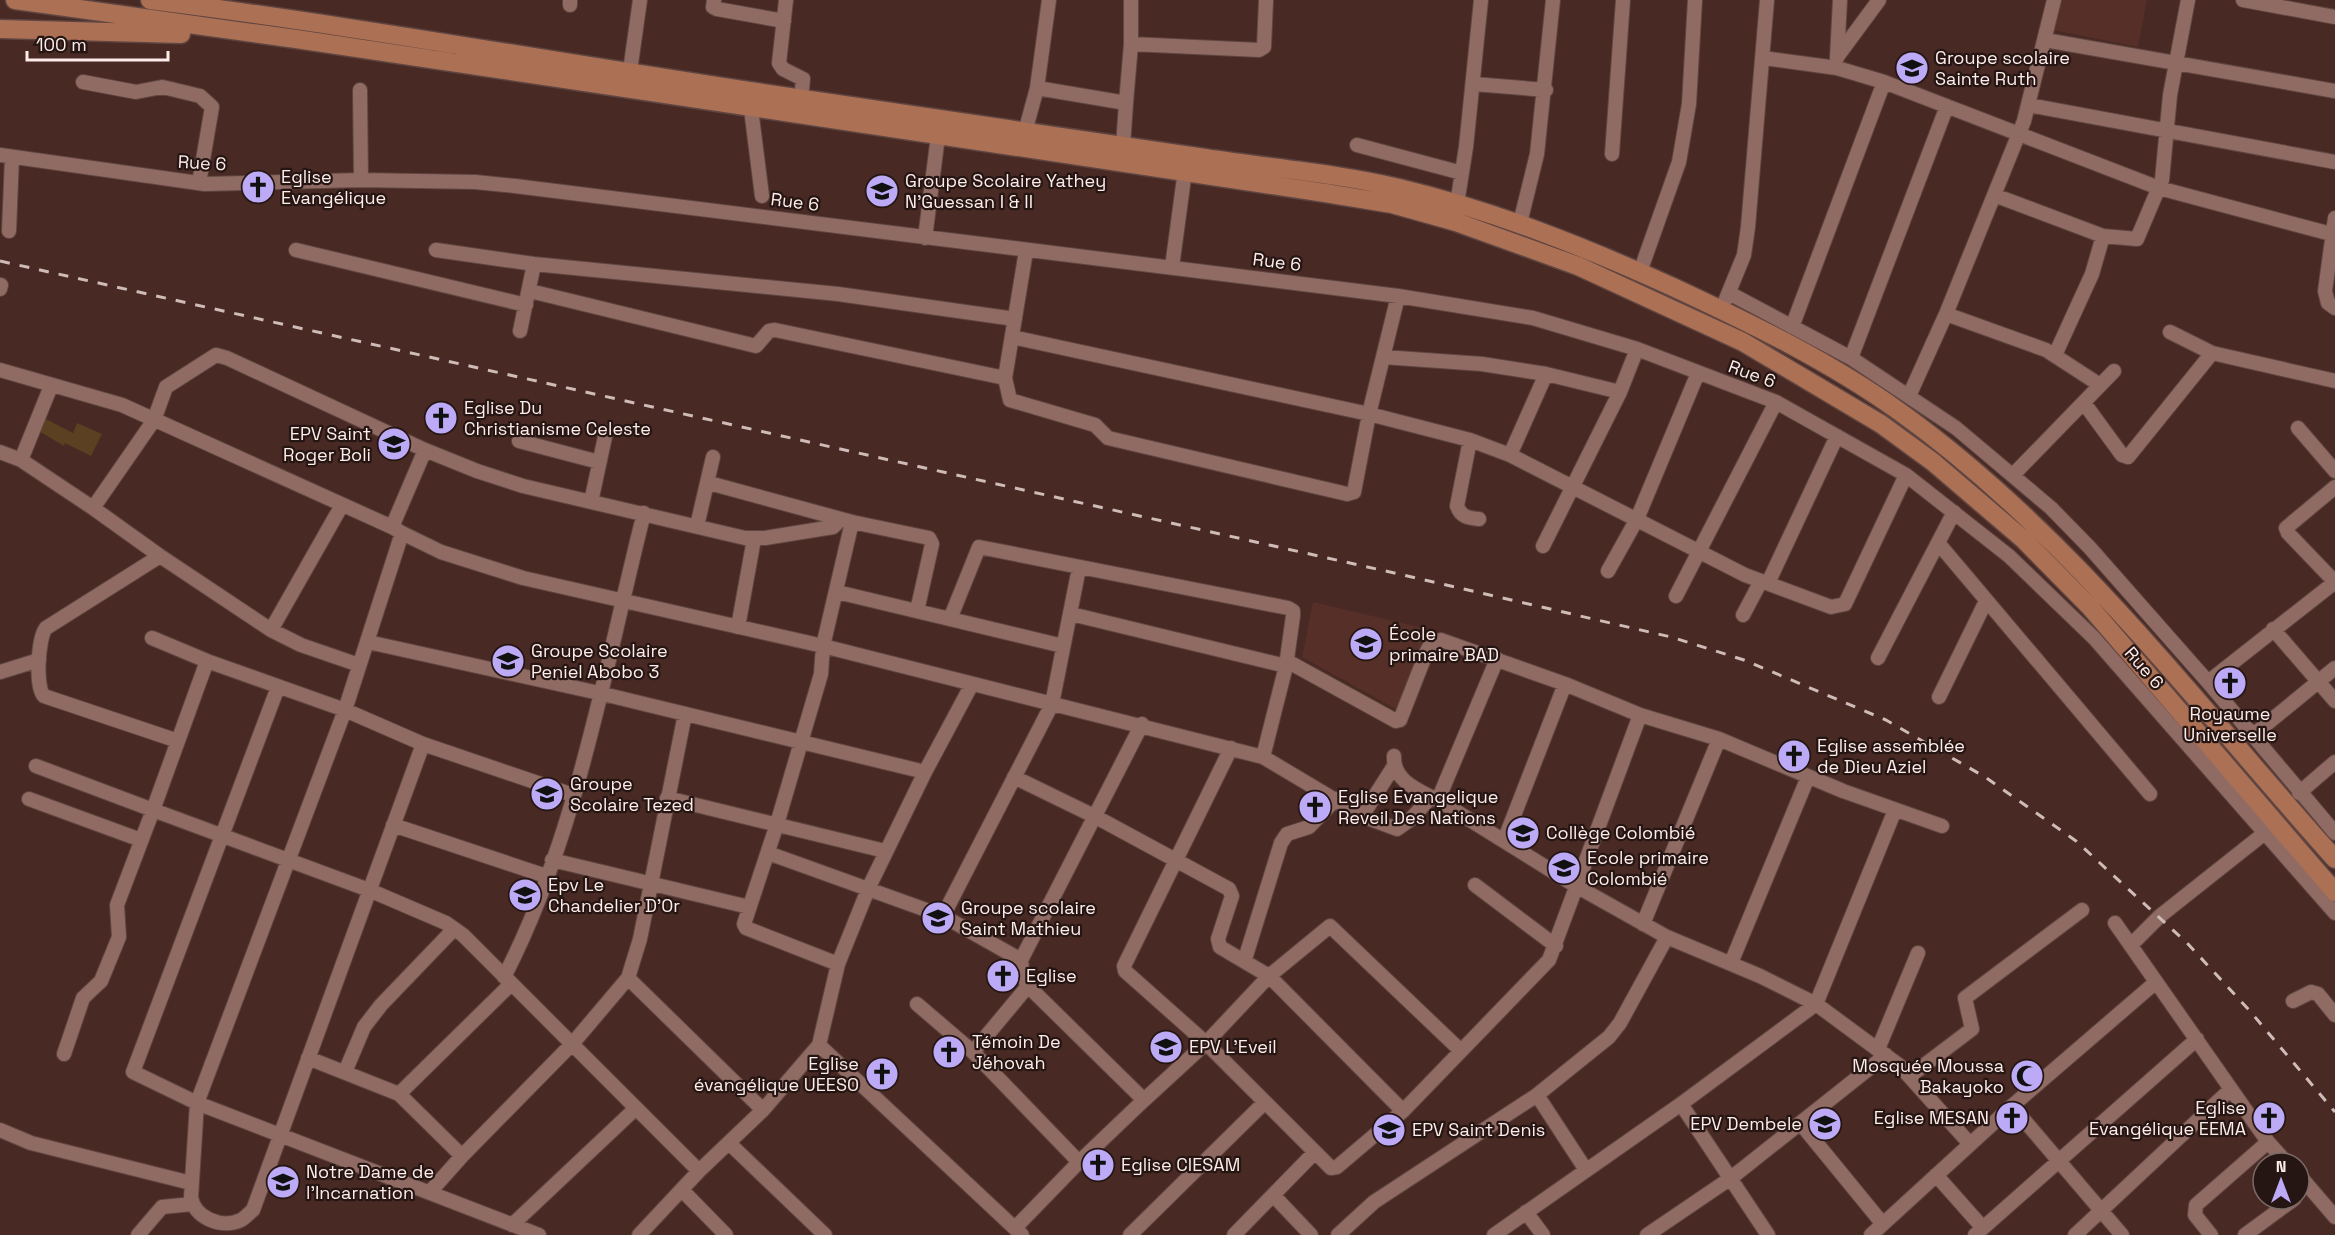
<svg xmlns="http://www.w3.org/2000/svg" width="2335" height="1235" viewBox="0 0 2335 1235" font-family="'Space Grotesk',sans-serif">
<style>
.built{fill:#562f29}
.green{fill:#5b4021}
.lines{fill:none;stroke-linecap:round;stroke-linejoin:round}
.minor-casing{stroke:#5f4541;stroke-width:16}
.major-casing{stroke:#5f4541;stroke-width:21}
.minor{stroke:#906b64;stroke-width:14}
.major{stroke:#ac7054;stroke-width:18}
.rail{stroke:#cfbbb7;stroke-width:3;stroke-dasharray:10 10;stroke-linecap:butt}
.labels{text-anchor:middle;stroke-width:4.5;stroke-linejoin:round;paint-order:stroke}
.poi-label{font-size:18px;fill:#fdece9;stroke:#251613;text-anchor:start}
.street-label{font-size:18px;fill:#fdece9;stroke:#251613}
</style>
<rect width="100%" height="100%" fill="#482923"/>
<!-- built -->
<path class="built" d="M2059,0H2147L2138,47L2053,30Z
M1313,602L1432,630L1401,712L1302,657Z"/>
<!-- green -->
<path class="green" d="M44,418L73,433L77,423L102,434L91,456L65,443L64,446L39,431Z"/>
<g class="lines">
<!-- minor casing -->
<g class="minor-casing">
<path id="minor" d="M714,0L713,7L717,9L784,21
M786,0L779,63L783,69L803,79L801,99
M2243,0L2335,17
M570,5V0
M2045,40L2335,91
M1131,44L1259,50L1264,47L1266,0
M1837,57L1879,0
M1763,58L1837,68L1884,82L2159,188L2335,235
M1837,58L1840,0
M630,71L640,0
M83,82L136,92L162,87L171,89L200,96L212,107L199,183
M1474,84L1546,90
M1037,88L1126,103L1123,146
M360,90L361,180
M1126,103L1131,44V0
M2029,105L2335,162
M751,109L762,196
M1025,132L1037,88L1049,0
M1357,145L1462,173
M1612,154L1623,0
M0,155L205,184L361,180L475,182L515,186L1398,296L1533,318L1637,349L1776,402L1906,475L2009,556L2094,638L2335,913
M1994,195L2103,236L2137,239L2162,180L2170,95L2188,0
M1457,204L1466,147L1481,0
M2335,218L2325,291L2328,303L2335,308
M1520,223L1537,154L1553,0
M9,231L12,157
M925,238L938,136
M296,250L526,305
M436,250L534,264L838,294L1015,319
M1026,251L1005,378L1010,400L1095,425L1108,438L1347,494L1354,492L1369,414L1398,296
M1172,267L1186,163
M1640,272L1679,162L1689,104L1695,0
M0,289L1,285
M530,291L756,346L769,331L775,330L1005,378
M1729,293L1851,358L1956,428L2051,508L2090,548L2208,682L2335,833
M1726,299L1744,255L1748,227L1767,0
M1946,314L2046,350L2100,385
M1792,327L1884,82
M520,331L534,264
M2170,332L2212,353L2335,381
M1012,337L1369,414L1470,440L1510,455L1745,575L1831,607L1845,604L1906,475
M2055,355L2092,274L2103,236
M1383,357L1482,364L1546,374
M1851,358L1947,106
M0,370L122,405L392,527
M1909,396L1946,314L2024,121L2054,0
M2084,403L2122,455L2128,457L2212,353
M2298,428L2335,471
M1470,440L1457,506C1461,517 1468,518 1479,519
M519,441L599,462
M0,452L21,460L93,508L160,556L271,630L301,645L359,665
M1510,455L1546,374L1620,392
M21,460L51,386
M2013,475L2114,371
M709,483L852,522L823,646L821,674L777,824L744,924L746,928L838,964
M2335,487L2286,528L2288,533L2335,582
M591,502L606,432
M93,508L154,420L166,387L216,355L227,358L425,450L477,471L523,486L745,538H765L833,527L841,519
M852,522L929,538L932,544L917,611
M697,526L713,457
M402,533L441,552L523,578L823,646L1263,757L1362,816L1397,829L1411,819L1431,797
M1939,544L2150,794
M1543,546L1620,392L1637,349
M160,556L46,628C38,638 35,687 44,696L178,741
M1608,571L1637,519L1698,373
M1768,583L1837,436
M837,592L1063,646
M1676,596L1776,402
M1743,615L1761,581
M950,619L979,547L1288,608L1293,611V616L1286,666L1071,614
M738,627L754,539
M2273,629L2335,701
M271,630L342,505
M152,638L207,661L345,710L423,744L573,795
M368,642L599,693L925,772
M1878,658L1954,512
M1497,659L1438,800L1576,886L1667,937L1760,976L1816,1004L1900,1066L1970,1144
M1287,661L1396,721L1400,720L1427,651L1432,642L1441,640L1565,684L1640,715L1719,739L1843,791L1942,826
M0,672L39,660
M2208,682L2335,582
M278,687L133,1072L197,1103L539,1235
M1939,697L1986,601
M1142,724L1021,960L1023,976L1028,986L1144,1100L1206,1043L1269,976L1330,926L1460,1050
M2252,736L2335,668
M423,744L253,1210C249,1213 245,1218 241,1220C222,1229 194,1218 191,1197L197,1103L345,710L402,533L392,527L425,450
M1231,748L1124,966L1125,971L1206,1043L1331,1168L1337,1167L1403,1111L1549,960L1640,715
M1394,756C1393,781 1418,790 1437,800
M1263,757L1286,666
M36,766L153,810L207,661
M1014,777L1096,817L1229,889L1232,896L1218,939L1220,947L1269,976L1403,1111
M2299,793L2335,762
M667,798L885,851
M29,799L141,840
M1362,816L1394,766
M393,825L546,876
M1504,841L1565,684
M768,853L943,916L1021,960
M552,860L749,907
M1475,885L1556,946
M943,916L1052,704L1079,568
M2115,923L2268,1142L2287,1163
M1643,924L1719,739
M2132,944L2160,916L2271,828
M1245,959L1281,843L1287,834L1309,827L1336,799
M1731,963L1808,777
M504,977C577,836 605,667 644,513
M628,978L640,939L685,714
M2293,1001L2311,992L2318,994L2335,1015
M917,1004L973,1052L1079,1162
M819,1045L1022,1235
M1878,1049L1918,953
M973,1052L1028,986
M64,1054L83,998L101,981L119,937L117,905L153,810L369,890L446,923L463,935L699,1171
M308,1058L399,1094L462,1156
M345,1072L364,1027L381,1005L454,929
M1910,1076L1972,1029L1965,998L2082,910
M399,1094L511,984
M1537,1095L1586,1170
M1681,1104L1768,1235
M2012,1106L2122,1235
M1801,1124L1882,1223
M0,1130L31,1143L191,1183
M730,1144L825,1235
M1936,1175L1983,1228
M2299,1175L2335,1217
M682,1190L726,1235
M430,1192L462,1156L573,1043L628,978L763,1110
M1274,1196L1311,1235
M1526,1212L1543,1235
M512,1225L635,1109
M1015,1228L1079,1162L1144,1100
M138,1235L162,1207L192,1204
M639,1235L699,1171L763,1110L819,1045L838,964L869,887L925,772L972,684
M1130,1235L1265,1102
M1234,1235L1315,1152
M1338,1235L1374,1202L1537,1095L1609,1037L1620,1023L1667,937
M1494,1235L1681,1104L1816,1004L1895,810
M1647,1235L1731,1178L1886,1055
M1871,1235L2012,1106L2156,982
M1975,1235L2197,1039
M2075,1235L2231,1089
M2211,1235L2195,1215L2196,1205L2268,1142
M2245,1235L2294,1199"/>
</g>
<!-- major casing -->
<g class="major-casing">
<path id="major" d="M15,0L303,40L1325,193L1392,204L1456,222L1578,266L1743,342L1881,424L1933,462L2023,539L2090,607L2335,892
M150,0C373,28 594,69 817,101C946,120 1076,139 1205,158C1269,168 1336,173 1399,188C1495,211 1585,247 1675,288C1752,324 1831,362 1900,412C2071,535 2196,704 2335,859
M0,29L181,34"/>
</g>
<!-- minor -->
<use href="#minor" class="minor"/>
<!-- major -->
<use href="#major" class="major"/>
<!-- rail -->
<path class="rail" d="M0,261L1390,572L1671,637L1744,660L1886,720L1985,777L2076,841L2188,944L2249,1010L2335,1112"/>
</g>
<!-- icons -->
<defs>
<g id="school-disc" transform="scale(1.725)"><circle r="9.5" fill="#bcaaf6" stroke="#251613"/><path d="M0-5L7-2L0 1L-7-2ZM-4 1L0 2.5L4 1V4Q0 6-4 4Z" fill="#111"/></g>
<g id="church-disc" transform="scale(1.725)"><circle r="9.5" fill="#bcaaf6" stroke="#251613"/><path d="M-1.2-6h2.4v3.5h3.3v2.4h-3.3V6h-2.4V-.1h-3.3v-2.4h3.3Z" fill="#111"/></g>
<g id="mosque-disc" transform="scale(1.725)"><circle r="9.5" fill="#bcaaf6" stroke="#251613"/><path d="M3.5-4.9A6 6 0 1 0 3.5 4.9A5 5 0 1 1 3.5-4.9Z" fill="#111"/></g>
</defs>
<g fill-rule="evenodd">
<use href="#school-disc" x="1912" y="68"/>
<use href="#church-disc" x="258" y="187"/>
<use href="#school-disc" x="882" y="191"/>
<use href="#church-disc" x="441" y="418"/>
<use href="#school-disc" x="394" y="444"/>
<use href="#school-disc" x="1366" y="644"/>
<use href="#school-disc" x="508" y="661"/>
<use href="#church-disc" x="2230" y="683"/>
<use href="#church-disc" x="1794" y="756"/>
<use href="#school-disc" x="547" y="794"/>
<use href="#church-disc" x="1315" y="807"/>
<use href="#school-disc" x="1523" y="833"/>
<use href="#school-disc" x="1564" y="868"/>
<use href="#school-disc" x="525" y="895"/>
<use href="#school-disc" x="938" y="918"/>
<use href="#church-disc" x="1003" y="976"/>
<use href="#school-disc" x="1166" y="1047"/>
<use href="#church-disc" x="949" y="1052"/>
<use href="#church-disc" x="882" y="1074"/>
<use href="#mosque-disc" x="2027" y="1076"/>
<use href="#church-disc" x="2012" y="1118"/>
<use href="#church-disc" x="2269" y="1118"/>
<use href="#school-disc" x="1825" y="1124"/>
<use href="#school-disc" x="1389" y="1130"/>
<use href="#church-disc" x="1098" y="1165"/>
<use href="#school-disc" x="283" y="1182"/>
</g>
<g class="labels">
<!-- poi labels -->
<g class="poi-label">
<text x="1935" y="64">Groupe scolaire<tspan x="1935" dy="21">Sainte Ruth</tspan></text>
<text x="281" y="183">Eglise<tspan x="281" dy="21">Evangélique</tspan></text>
<text x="905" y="187">Groupe Scolaire Yathey<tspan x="905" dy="21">N'Guessan I &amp; II</tspan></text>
<text x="464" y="414">Eglise Du<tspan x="464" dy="21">Christianisme Celeste</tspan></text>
<text x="371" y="440" text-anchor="end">EPV Saint<tspan x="371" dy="21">Roger Boli</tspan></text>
<text x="1389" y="640">École<tspan x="1389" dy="21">primaire BAD</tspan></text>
<text x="531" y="657">Groupe Scolaire<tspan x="531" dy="21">Peniel Abobo 3</tspan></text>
<text x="2230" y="720" text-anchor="middle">Royaume<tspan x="2230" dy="21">Universelle</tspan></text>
<text x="1817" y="752">Eglise assemblée<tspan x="1817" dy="21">de Dieu Aziel</tspan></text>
<text x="570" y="790">Groupe<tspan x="570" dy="21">Scolaire Tezed</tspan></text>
<text x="1338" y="803">Eglise Evangelique<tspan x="1338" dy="21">Reveil Des Nations</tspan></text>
<text x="1546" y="839">Collège Colombié</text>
<text x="1587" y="864">Ecole primaire<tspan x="1587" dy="21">Colombié</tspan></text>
<text x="548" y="891">Epv Le<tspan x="548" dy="21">Chandelier D'Or</tspan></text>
<text x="961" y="914">Groupe scolaire<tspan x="961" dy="21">Saint Mathieu</tspan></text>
<text x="1026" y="982">Eglise</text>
<text x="972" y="1048">Témoin De<tspan x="972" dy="21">Jéhovah</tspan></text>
<text x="1189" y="1053">EPV L'Eveil</text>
<text x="859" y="1070" text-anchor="end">Eglise<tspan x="859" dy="21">évangélique UEESO</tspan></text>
<text x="2004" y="1072" text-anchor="end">Mosquée Moussa<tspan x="2004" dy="21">Bakayoko</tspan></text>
<text x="2246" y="1114" text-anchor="end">Eglise<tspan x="2246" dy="21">Evangélique EEMA</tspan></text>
<text x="1989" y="1124" text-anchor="end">Eglise MESAN</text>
<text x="1802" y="1130" text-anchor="end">EPV Dembele</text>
<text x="1412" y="1136">EPV Saint Denis</text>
<text x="1121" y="1171">Eglise CIESAM</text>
<text x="306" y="1178">Notre Dame de<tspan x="306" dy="21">l’Incarnation</tspan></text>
</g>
<!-- street labels -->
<g class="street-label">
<text transform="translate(202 163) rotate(3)" y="6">Rue 6</text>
<text transform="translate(795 202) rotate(7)" y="6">Rue 6</text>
<text transform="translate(1277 262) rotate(7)" y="6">Rue 6</text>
<text transform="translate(1752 374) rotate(20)" y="6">Rue 6</text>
<text transform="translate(2144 668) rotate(49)" y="6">Rue 6</text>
</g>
</g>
<!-- north arrow -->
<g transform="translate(2281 1181)"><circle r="28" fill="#251613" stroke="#7b6c69" stroke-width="1.5"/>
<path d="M0-4.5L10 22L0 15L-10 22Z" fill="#bcaaf6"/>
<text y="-9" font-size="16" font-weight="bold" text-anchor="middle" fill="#fdece9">N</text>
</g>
<!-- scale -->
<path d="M27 51v9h141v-9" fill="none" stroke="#fdece9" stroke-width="3"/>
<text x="36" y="51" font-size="18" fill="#fdece9" stroke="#251613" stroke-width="4.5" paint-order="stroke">100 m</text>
</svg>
